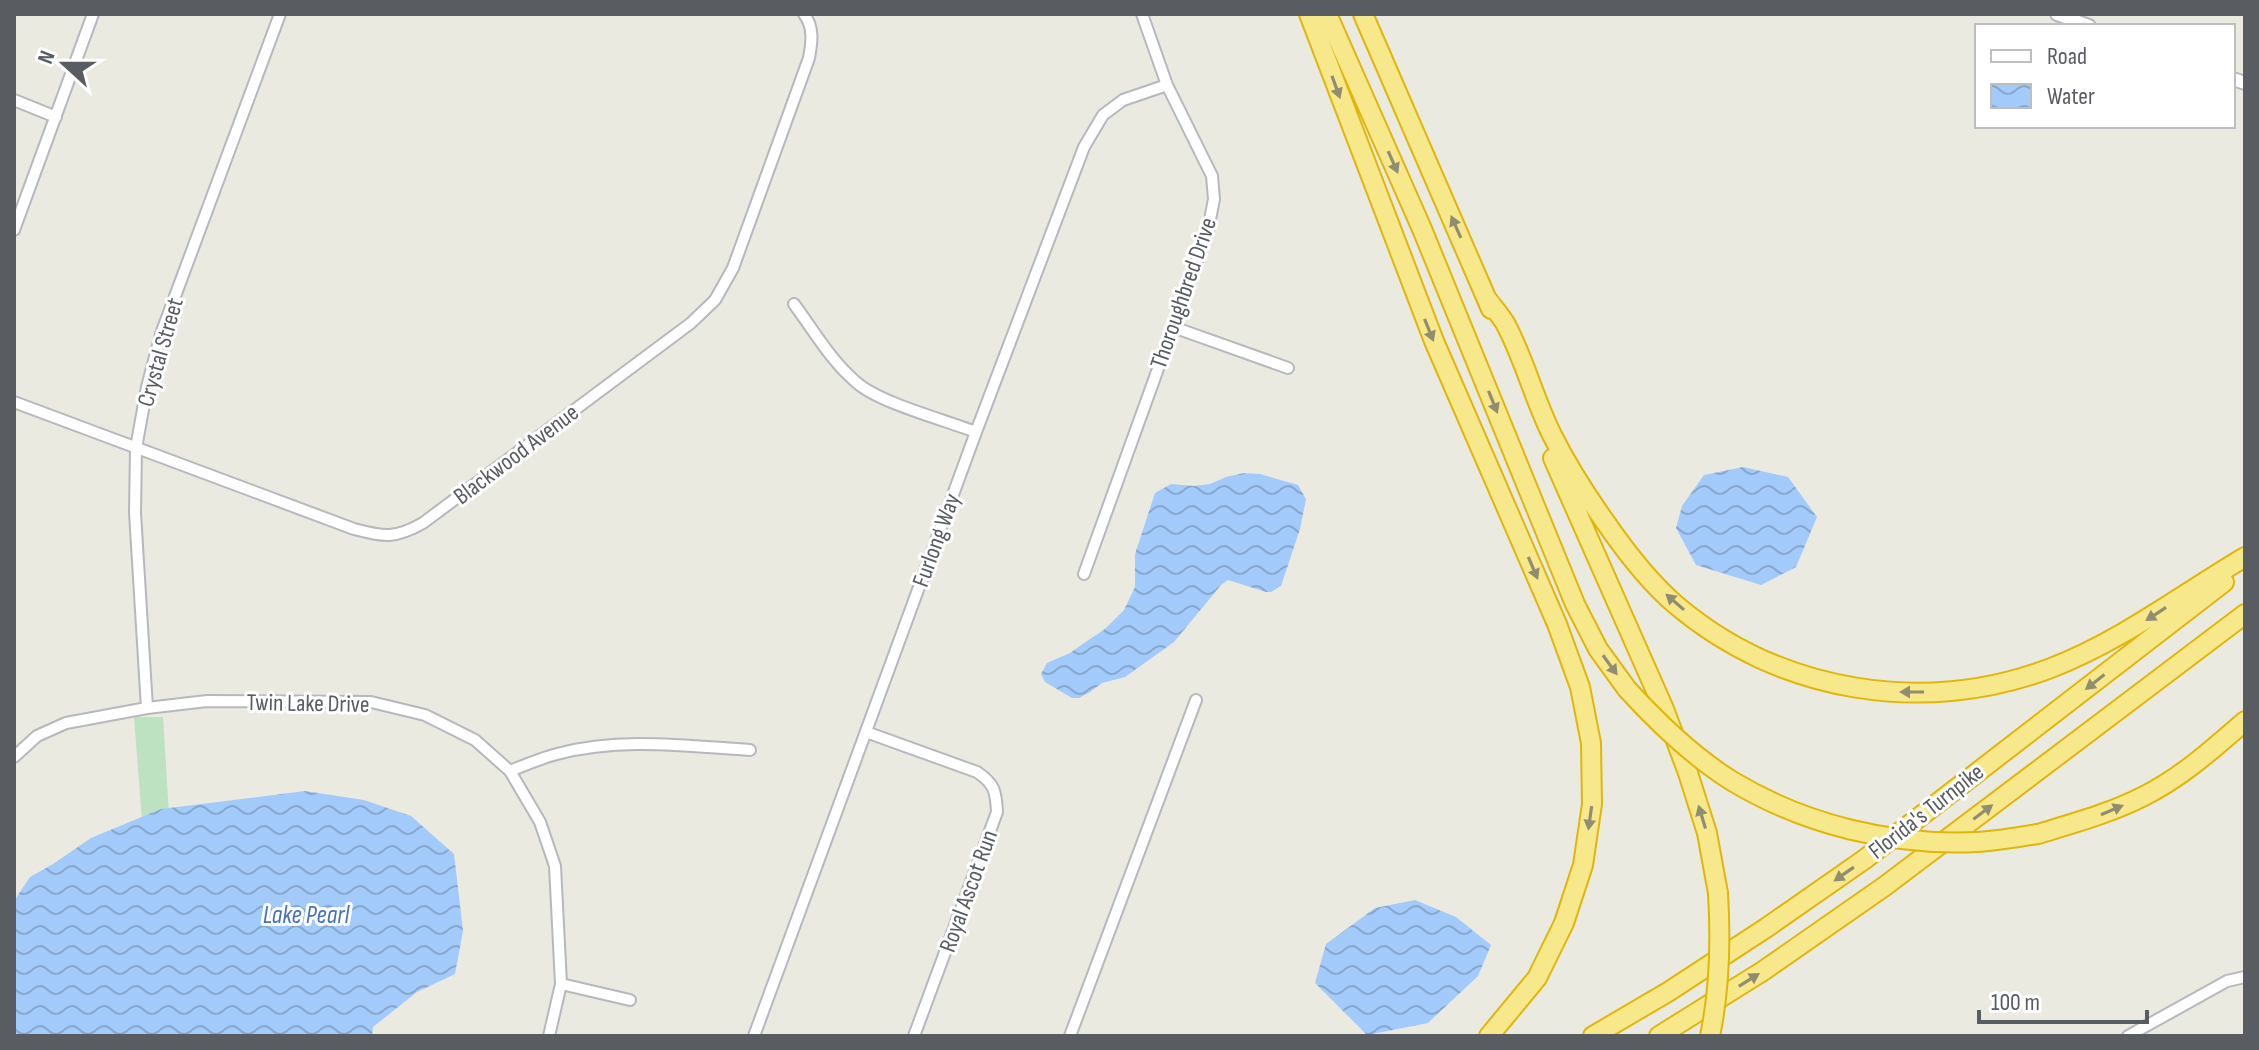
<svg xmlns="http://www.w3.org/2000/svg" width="2259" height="1050" viewBox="0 0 2259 1050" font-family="'Sofia Sans Condensed',sans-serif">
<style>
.green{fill:#bde2c2}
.water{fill:url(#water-waves)}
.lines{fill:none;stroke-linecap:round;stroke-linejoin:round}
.minor-casing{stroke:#b6b8bd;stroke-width:14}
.tertiary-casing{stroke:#b6b8bd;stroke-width:16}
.motorway-casing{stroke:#e0b60b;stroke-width:22}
.minor{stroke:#fff;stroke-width:10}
.tertiary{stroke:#fff;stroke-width:12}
.motorway{stroke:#f7e88c;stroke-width:18}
.motorway-bridge-casing{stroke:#e0b60b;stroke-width:22;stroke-linecap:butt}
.motorway-bridge{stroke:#f7e88c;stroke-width:18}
.oneway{fill:#908d70}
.labels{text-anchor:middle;stroke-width:6;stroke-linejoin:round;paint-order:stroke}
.street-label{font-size:24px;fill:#595c61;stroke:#fff}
.water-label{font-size:26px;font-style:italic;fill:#4672bb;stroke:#fff}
</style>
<defs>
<pattern id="water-waves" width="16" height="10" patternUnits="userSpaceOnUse" patternTransform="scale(2)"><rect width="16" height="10" fill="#a2cafa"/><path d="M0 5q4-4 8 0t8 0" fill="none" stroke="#87a7ce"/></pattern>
</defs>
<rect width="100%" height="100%" fill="#ebeae0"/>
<!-- green -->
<path class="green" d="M134,717H163L171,846L144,847Z"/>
<!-- water -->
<path class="water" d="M1743,467L1788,477L1817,517L1796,567L1761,585L1696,565L1676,528L1682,506L1704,475Z
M1244,473L1260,474L1298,485L1306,499L1300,529L1281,586L1271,592H1266L1228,580L1221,585L1174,642L1125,677L1102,683L1090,692L1079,698H1072L1045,682L1041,674L1047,663L1070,653L1087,641L1105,629L1124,610L1135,587V554L1155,493L1171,484L1194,486L1210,484L1226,477Z
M305,791L364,800L411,816L454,854L463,931L455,974L417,992L373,1027L372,1036H14V901L30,877L53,864L91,838L161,809Z
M1415,900L1456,917L1491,945L1478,976L1428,1023L1367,1035L1315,983L1326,944L1375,908Z"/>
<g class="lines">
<!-- minor casing -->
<g class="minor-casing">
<path id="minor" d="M14,100L56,117
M14,230L93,14
M794,304C814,331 831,361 856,382C879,403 945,420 976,432
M1173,327L1288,368
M14,402L354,529C384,537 395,539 423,523L691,323L715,300L733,268L809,58C812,42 814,27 804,14
M1084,574L1208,230L1214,199L1212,176L1167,85L1142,14
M147,708L135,513L136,448L147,387L161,334L280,14
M866,732L977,772C995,784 996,792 997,812L914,1036
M14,757L37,736L66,723L147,708L207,701L371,702L425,715L475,740L510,771L540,822L555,866L561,984L549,1036
M510,771C525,765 541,758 557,754C620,737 686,746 750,750
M561,984L630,1000
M754,1036L976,432L1084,147L1103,115L1123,100L1167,85
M1070,1036L1196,700
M2128,1036L2227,981L2245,977"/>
</g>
<!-- tertiary casing -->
<g class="tertiary-casing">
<path id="tertiary" d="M2057,14L2089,26
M2233,79L2245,83"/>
</g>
<!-- motorway casing -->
<g class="motorway-casing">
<path id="motorway" d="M1309,14L1434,341L1557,624L1580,687L1591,743L1592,804L1583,865L1564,923L1537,978L1489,1036
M1327,14L1422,229L1575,604L1598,649L1627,689
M1363,14L1491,309
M1487,299C1493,307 1500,315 1505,323C1524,358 1534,399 1552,435C1567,465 1586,495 1606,523C1626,552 1649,582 1676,605C1780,693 1925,716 2051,668C2121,641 2181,595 2245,557
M1553,458L1664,709L1688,773L1707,833L1718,893
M2038,834C2074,823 2111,813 2144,796C2182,777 2214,748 2245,721
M1593,1036L1668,992L1766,928L1865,859L2224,582
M1659,1036L1763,971L1885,886L2245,614"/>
</g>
<!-- minor -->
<use href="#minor" class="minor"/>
<!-- tertiary -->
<use href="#tertiary" class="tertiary"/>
<!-- motorway -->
<use href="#motorway" class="motorway"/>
<!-- motorway-bridge casing -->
<g class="motorway-bridge-casing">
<path id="motorway-bridge" d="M1627,689C1658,723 1692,756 1732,781C1805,825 1892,846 1977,842C1997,841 2018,837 2038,834
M1710,1036C1720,988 1721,942 1718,893"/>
</g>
<!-- motorway-bridge -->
<use href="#motorway-bridge" class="motorway-bridge"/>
</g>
<!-- one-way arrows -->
<defs><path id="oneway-solid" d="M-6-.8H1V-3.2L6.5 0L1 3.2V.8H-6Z" transform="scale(2)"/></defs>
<g class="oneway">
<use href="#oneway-solid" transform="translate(1336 87) rotate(70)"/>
<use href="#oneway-solid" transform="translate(1393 162) rotate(66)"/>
<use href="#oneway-solid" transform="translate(1456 227) rotate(-114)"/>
<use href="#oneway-solid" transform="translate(1429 330) rotate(68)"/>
<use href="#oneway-solid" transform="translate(1493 402) rotate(68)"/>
<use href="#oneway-solid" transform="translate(1533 568) rotate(67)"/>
<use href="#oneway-solid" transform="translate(1675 602) rotate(-139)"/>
<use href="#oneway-solid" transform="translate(2156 614) rotate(147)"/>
<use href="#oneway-solid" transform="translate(1610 665) rotate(54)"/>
<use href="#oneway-solid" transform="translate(2095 682) rotate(142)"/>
<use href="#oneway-solid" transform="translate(1912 692) rotate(-180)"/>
<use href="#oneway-solid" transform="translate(2112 810) rotate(-23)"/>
<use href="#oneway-solid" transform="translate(1983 812) rotate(-37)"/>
<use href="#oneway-solid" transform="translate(1702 817) rotate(-107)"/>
<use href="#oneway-solid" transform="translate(1590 818) rotate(98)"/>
<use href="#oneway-solid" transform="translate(1844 874) rotate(145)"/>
<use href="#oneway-solid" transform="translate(1749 980) rotate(-32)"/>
</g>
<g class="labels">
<!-- street labels -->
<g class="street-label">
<text transform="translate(1183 293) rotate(-71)" y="8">Thoroughbred Drive</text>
<text transform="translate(160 352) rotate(-74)" y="8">Crystal Street</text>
<text transform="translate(516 454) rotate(-37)" y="8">Blackwood Avenue</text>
<text transform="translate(936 540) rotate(-70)" y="8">Furlong Way</text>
<text transform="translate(308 703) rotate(1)" y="8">Twin Lake Drive</text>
<text transform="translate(1926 811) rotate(-38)" y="8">Florida's Turnpike</text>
<text transform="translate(968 891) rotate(-70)" y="8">Royal Ascot Run</text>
</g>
<!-- water labels -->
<g class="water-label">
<text x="306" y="923">Lake Pearl</text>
</g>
</g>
<!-- border -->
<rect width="2259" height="1050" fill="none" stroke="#595c61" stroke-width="32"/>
<!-- legend -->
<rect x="1975" y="24" width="260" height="104" fill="#ffffff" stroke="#bdbec0" stroke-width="2"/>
<rect x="1991" y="50" width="40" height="12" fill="#ffffff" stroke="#bdbec0" stroke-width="2"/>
<text x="2047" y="64" font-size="24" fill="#595c61">Road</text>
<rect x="1991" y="84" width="40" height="24" fill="url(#water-waves)" stroke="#bdbec0" stroke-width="2"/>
<text x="2047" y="104" font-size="24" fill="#595c61">Water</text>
<!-- north arrow -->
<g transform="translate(64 64) rotate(291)" stroke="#ffffff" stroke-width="6" paint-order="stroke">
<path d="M0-6L14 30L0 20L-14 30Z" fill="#595c61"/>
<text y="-12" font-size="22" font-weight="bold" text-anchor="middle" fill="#595c61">N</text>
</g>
<!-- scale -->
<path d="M1979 1010v12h168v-12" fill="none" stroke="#595c61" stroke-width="4"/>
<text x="1991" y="1010" font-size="24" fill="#595c61" stroke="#ffffff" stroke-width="6" paint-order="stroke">100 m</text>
</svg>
